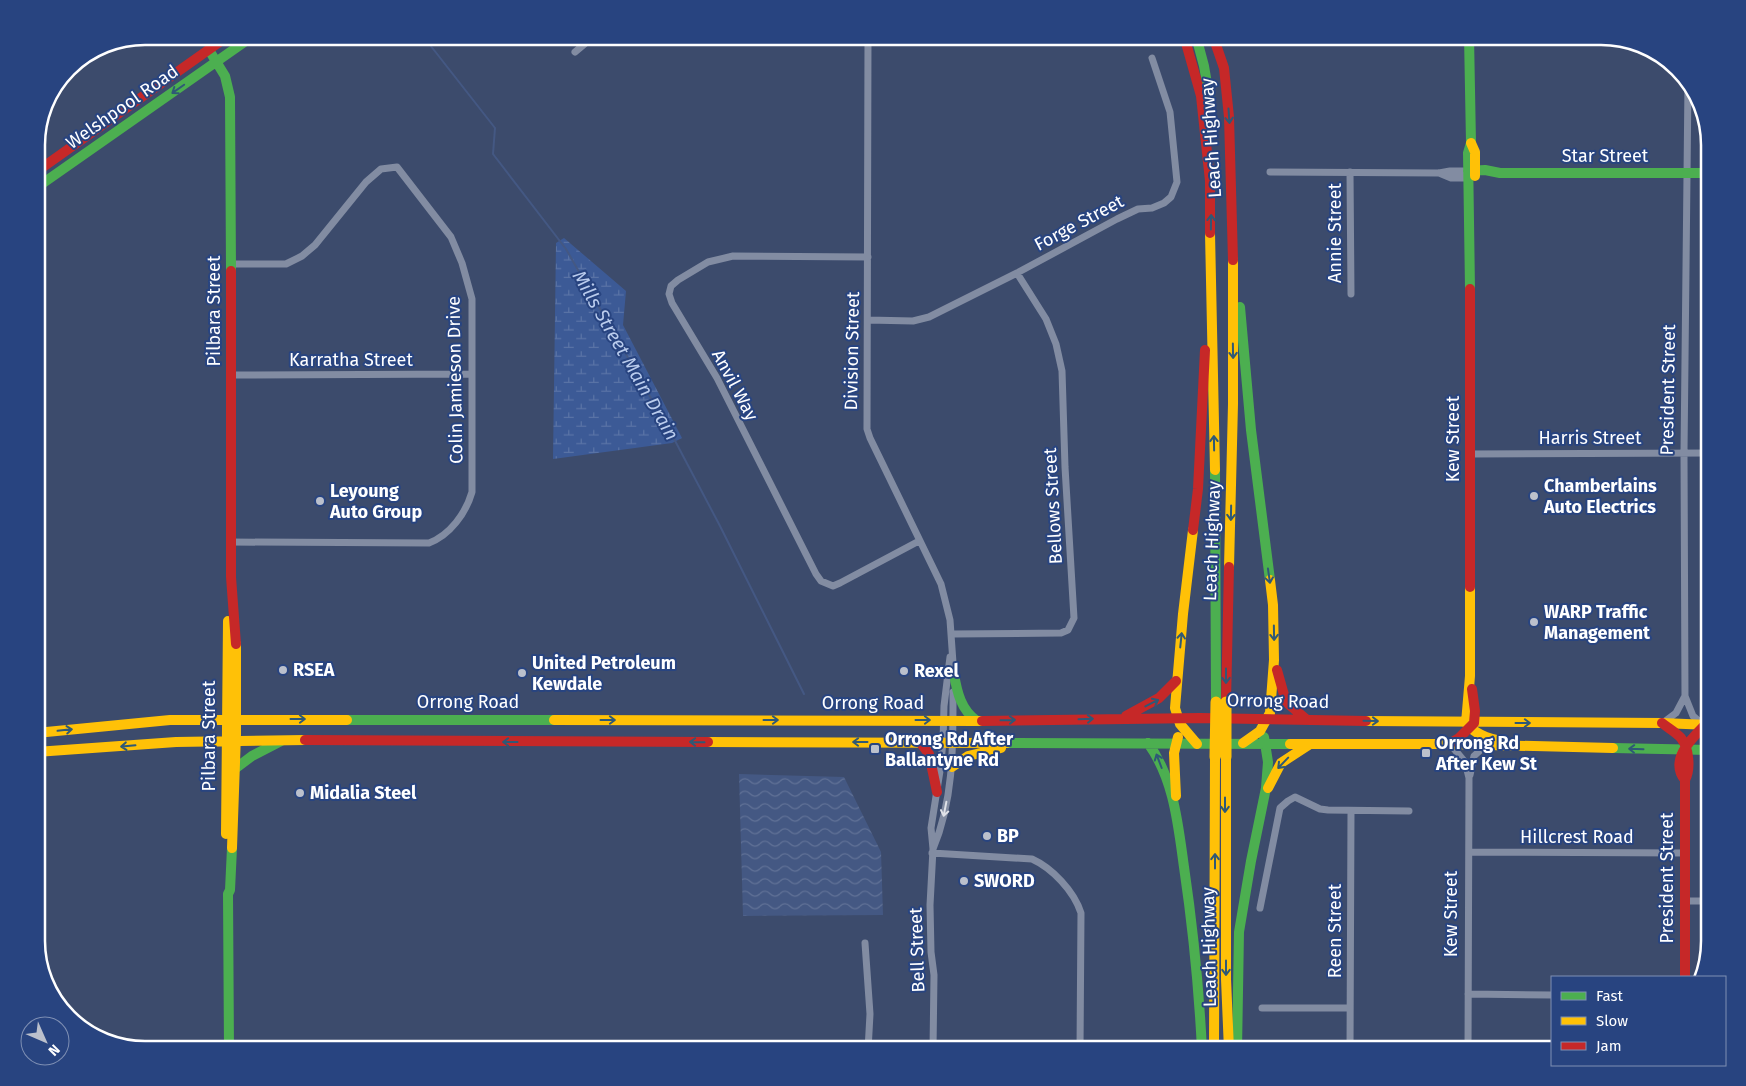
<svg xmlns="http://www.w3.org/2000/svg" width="1746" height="1086" viewBox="0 0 1746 1086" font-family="'Fira Sans',sans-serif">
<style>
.wetland{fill:url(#wetland-marsh)}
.water{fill:url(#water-waves)}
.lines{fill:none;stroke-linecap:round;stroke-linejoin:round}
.stream{stroke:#445883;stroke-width:2}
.street{stroke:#828ca2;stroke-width:7}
.fast{stroke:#4caf50;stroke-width:10}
.slow{stroke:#ffc107;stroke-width:10}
.jam{stroke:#c62828;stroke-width:10}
.slow-bridge{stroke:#ffc107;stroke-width:11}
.oneway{stroke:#2f5976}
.oneway2{stroke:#e0e2e8}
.poi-dot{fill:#bbc0cc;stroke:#284480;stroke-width:2}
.labels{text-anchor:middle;stroke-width:4;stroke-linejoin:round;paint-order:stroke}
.street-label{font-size:18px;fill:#fff;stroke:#284480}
.poi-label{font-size:18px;font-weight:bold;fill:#fff;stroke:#284480;text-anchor:start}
.water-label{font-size:19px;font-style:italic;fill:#bacced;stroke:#284480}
.rim{fill:none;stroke:#fff;stroke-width:2.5}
</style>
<defs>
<pattern id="wetland-marsh" width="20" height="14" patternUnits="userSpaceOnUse" patternTransform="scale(1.25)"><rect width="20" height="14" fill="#3c5a96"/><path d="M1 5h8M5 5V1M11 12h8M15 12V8" fill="none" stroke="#5973a6"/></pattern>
<pattern id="water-waves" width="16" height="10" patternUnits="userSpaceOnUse" patternTransform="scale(1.25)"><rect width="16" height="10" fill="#445883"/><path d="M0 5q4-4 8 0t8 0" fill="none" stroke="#607196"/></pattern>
</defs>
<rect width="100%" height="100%" fill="#3c4b6c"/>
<!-- wetland -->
<path class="wetland" d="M564,238L626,291L623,325L682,438L672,443L553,459L556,243Z"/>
<!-- water -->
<path class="water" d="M739,774L844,777L881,852L883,915L743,916Z"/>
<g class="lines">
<!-- stream -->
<path class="stream" d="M423,36L495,128L493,154L566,249L672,435L720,526L804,694"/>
<!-- street -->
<path class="street" d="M868,36L867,429L870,438L941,584L950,620L954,677
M1298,39L1615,40
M575,52L594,36
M1270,172L1439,173L1450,171H1468
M1350,172L1351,294
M1439,173L1451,178H1468
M868,257L733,256L708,262L678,280L671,286L669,294L672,303L717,378L816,574L821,581L833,586L840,583L919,541
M868,320L913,321L929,317L1017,273L1117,219L1138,209L1152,208L1164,203L1171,197L1177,182L1170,112L1152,58
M231,375L471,374
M1471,454L1710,453
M230,542L429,543C450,535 466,513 472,492V299L462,263L451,237L397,167L381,169L366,182L315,245L302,256L286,264H232
M952,634L1061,633L1068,630L1074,618L1065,467L1062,371L1056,344L1046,319L1017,273
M1685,696L1693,716L1701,723
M1664,722L1676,713L1685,696L1684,453L1688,83
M1450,744L1465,762L1469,778L1468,1050
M1470,775L1474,756L1485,746
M933,849C954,799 953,746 953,692
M1469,852L1685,853
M932,853L1032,859C1052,868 1074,891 1081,913L1080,1050
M1685,901H1710
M1260,908L1280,808L1288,801L1295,797L1320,809L1328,810L1409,811
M865,943L870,1014L868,1050
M1468,994L1552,995
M1262,1008H1350
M933,1050L934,975L931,952L930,905L933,849L931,828L940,771L943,742L944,706L950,657
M1350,1050L1351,811"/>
<!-- fast -->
<path class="fast" d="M1196,36L1204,66L1210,101
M1469,36L1471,143L1468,153L1470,289
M209,50L225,76L230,97L231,271
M1468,171L1485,170L1500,173H1710
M36,188L253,36
M1240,307L1251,430L1270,580
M1215,470L1216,702
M954,674C957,692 961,710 977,721
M347,720H554
M1007,743L1290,744
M1148,743C1174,779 1178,824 1184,867C1193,928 1199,989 1202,1050
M1613,748L1710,750
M236,768L252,756L281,741
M229,1050L228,894L230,890L232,848
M1237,1050L1239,932L1251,861L1266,788L1268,762L1264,737"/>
<!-- slow -->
<path class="slow" d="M1471,143L1475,152V176
M1210,233L1215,470
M1193,530L1183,614L1175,708L1180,724L1197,744
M1229,567L1233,404V260
M1470,587V676L1466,723C1475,734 1488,739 1502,741
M554,720L982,721
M1366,721L1662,723L1710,725
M36,733L170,720H347
M708,742L1007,743
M1243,743L1260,731L1270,713L1274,660L1273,605L1270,580
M1290,744H1449L1613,748
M36,752L176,742L305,740
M1226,757V979L1229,1050
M952,767L968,756L1001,748
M1268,788L1281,763L1310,744
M1176,796L1174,753L1178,737
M226,834L228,621
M232,848L236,734V644
M1214,1050L1215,757"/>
<!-- jam -->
<path class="jam" d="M1184,36L1201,96L1210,181V233
M1213,36L1224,68L1229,117L1233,260
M36,172L228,36
M231,271V577L236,644
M1470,289V587
M1193,530L1198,489L1205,350
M1277,670L1286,702L1306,719
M1226,702L1229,567
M1126,716L1159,698L1176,681
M982,721L1200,718L1366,721
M1662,723C1668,728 1676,732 1681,738C1689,748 1691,769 1685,780V977
M305,740L708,742
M920,742L929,754L937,792
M1449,744L1459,738L1474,723L1475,711L1472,689
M1685,780C1669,760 1691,739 1705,725"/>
<!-- slow-bridge -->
<path class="slow-bridge" d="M1226,702V757
M1215,757L1216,702"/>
</g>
<!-- one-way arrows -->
<defs><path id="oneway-shaft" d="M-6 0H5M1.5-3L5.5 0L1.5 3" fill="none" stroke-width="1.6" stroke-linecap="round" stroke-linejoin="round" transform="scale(1.25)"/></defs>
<g class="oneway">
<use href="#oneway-shaft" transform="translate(178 89) rotate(145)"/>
<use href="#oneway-shaft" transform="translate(1229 116) rotate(86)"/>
<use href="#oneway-shaft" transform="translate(1211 222) rotate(-89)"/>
<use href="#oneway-shaft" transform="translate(1233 351) rotate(89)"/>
<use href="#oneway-shaft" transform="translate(1214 443) rotate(-91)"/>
<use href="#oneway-shaft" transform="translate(1231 513) rotate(91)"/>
<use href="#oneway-shaft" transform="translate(1269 576) rotate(82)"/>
<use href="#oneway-shaft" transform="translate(1274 633) rotate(89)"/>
<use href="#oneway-shaft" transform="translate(1181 640) rotate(-84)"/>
<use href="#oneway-shaft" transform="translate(1226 676) rotate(90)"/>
<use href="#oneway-shaft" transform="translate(1152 703) rotate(-27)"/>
<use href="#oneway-shaft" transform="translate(298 719)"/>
<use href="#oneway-shaft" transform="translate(1086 719) rotate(-2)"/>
<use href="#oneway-shaft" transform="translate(608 720)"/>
<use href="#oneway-shaft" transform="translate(771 720)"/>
<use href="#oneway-shaft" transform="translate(923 720)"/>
<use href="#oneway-shaft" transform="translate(1008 720) rotate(-1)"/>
<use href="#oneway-shaft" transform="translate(1371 721) rotate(1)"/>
<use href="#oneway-shaft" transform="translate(1523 723)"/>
<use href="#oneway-shaft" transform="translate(65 730) rotate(-6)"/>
<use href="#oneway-shaft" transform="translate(510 742) rotate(-180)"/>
<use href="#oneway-shaft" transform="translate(697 742) rotate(-179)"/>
<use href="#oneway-shaft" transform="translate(860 742) rotate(-180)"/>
<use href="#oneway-shaft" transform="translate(128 746) rotate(175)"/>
<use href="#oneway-shaft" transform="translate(1636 749) rotate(-178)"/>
<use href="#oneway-shaft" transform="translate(1159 761) rotate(-111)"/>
<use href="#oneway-shaft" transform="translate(1283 763) rotate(134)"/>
<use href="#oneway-shaft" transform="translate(1225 805) rotate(90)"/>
<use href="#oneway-shaft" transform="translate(1215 861) rotate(-90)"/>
<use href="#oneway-shaft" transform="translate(1226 968) rotate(90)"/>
</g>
<use class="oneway2" href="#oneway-shaft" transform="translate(945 809) rotate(101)"/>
<!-- markers -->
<g class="poi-dot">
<circle cx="1534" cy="496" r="5"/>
<circle cx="320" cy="501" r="5"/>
<circle cx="1534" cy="622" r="5"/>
<circle cx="283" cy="670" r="5"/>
<circle cx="904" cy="671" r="5"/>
<circle cx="522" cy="673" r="5"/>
<rect x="870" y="744" width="10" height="10" rx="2.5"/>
<rect x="1421" y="748" width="10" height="10" rx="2.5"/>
<circle cx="300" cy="793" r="5"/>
<circle cx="987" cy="836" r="5"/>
<circle cx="964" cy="881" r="5"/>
</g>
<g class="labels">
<!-- street labels -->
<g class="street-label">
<text transform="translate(122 107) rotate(-35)" y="6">Welshpool Road</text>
<text transform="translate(1211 138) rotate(-94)" y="6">Leach Highway</text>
<text x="1605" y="162">Star Street</text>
<text transform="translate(1079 223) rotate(-28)" y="6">Forge Street</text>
<text transform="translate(1335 233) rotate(-90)" y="6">Annie Street</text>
<text transform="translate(214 311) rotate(-90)" y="6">Pilbara Street</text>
<text transform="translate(852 351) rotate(-89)" y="6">Division Street</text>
<text x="351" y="366">Karratha Street</text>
<text transform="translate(455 380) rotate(-91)" y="6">Colin Jamieson Drive</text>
<text transform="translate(735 385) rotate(62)" y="6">Anvil Way</text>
<text transform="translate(1668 390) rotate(-89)" y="6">President Street</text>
<text x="1590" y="444">Harris Street</text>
<text transform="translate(1453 439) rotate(-90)" y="6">Kew Street</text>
<text transform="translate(1053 506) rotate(-93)" y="6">Bellows Street</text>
<text transform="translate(1212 541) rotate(-88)" y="6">Leach Highway</text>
<text transform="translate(1278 701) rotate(1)" y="6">Orrong Road</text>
<text x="468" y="708">Orrong Road</text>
<text x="873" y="709">Orrong Road</text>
<text transform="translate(209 736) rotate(-90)" y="6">Pilbara Street</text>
<text x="1577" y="843">Hillcrest Road</text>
<text transform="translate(1667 878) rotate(-90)" y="6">President Street</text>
<text transform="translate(1451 914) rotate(-90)" y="6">Kew Street</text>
<text transform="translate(1335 931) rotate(-90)" y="6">Reen Street</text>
<text transform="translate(1209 947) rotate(-91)" y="6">Leach Highway</text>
<text transform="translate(917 950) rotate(-92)" y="6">Bell Street</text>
</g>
<!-- poi labels -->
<g class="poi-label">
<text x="1544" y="492">Chamberlains<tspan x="1544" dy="21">Auto Electrics</tspan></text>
<text x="330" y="497">Leyoung<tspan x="330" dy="21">Auto Group</tspan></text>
<text x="1544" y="618">WARP Traffic<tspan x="1544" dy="21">Management</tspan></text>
<text x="532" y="669">United Petroleum<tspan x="532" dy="21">Kewdale</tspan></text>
<text x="293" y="676">RSEA</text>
<text x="914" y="677">Rexel</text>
<text x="885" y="745">Orrong Rd After<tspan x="885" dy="21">Ballantyne Rd</tspan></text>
<text x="1436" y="749">Orrong Rd<tspan x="1436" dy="21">After Kew St</tspan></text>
<text x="310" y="799">Midalia Steel</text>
<text x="997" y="842">BP</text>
<text x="974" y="887">SWORD</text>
</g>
<!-- water labels -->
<g class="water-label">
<text transform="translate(626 355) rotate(60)" y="7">Mills Street Main Drain</text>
</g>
</g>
<!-- crop -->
<path d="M0 0H1746V1086H0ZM145 45H1601A100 100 0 0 1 1701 145V941A100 100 0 0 1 1601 1041H145A100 100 0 0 1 45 941V145A100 100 0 0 1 145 45Z" fill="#284480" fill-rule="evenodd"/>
<path class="rim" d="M145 45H1601A100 100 0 0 1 1701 145V941A100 100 0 0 1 1601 1041H145A100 100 0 0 1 45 941V145A100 100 0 0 1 145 45Z"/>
<!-- legend -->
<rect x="1551" y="976" width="175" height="90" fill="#284480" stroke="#7e8fb3"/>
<rect x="1561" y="992" width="25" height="8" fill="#4caf50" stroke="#7e8fb3"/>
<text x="1596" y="1001" font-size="15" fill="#ffffff">Fast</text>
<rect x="1561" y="1017" width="25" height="8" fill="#ffc107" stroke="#7e8fb3"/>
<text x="1596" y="1026" font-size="15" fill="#ffffff">Slow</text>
<rect x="1561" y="1042" width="25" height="8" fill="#c62828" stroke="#7e8fb3"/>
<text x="1596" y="1051" font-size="15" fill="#ffffff">Jam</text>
<!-- north arrow -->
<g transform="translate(45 1041) rotate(135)"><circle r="24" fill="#284480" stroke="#7e8fb3"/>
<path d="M0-4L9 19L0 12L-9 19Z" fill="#bbc0cc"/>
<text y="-8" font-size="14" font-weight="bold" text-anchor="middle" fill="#ffffff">N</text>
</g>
</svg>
